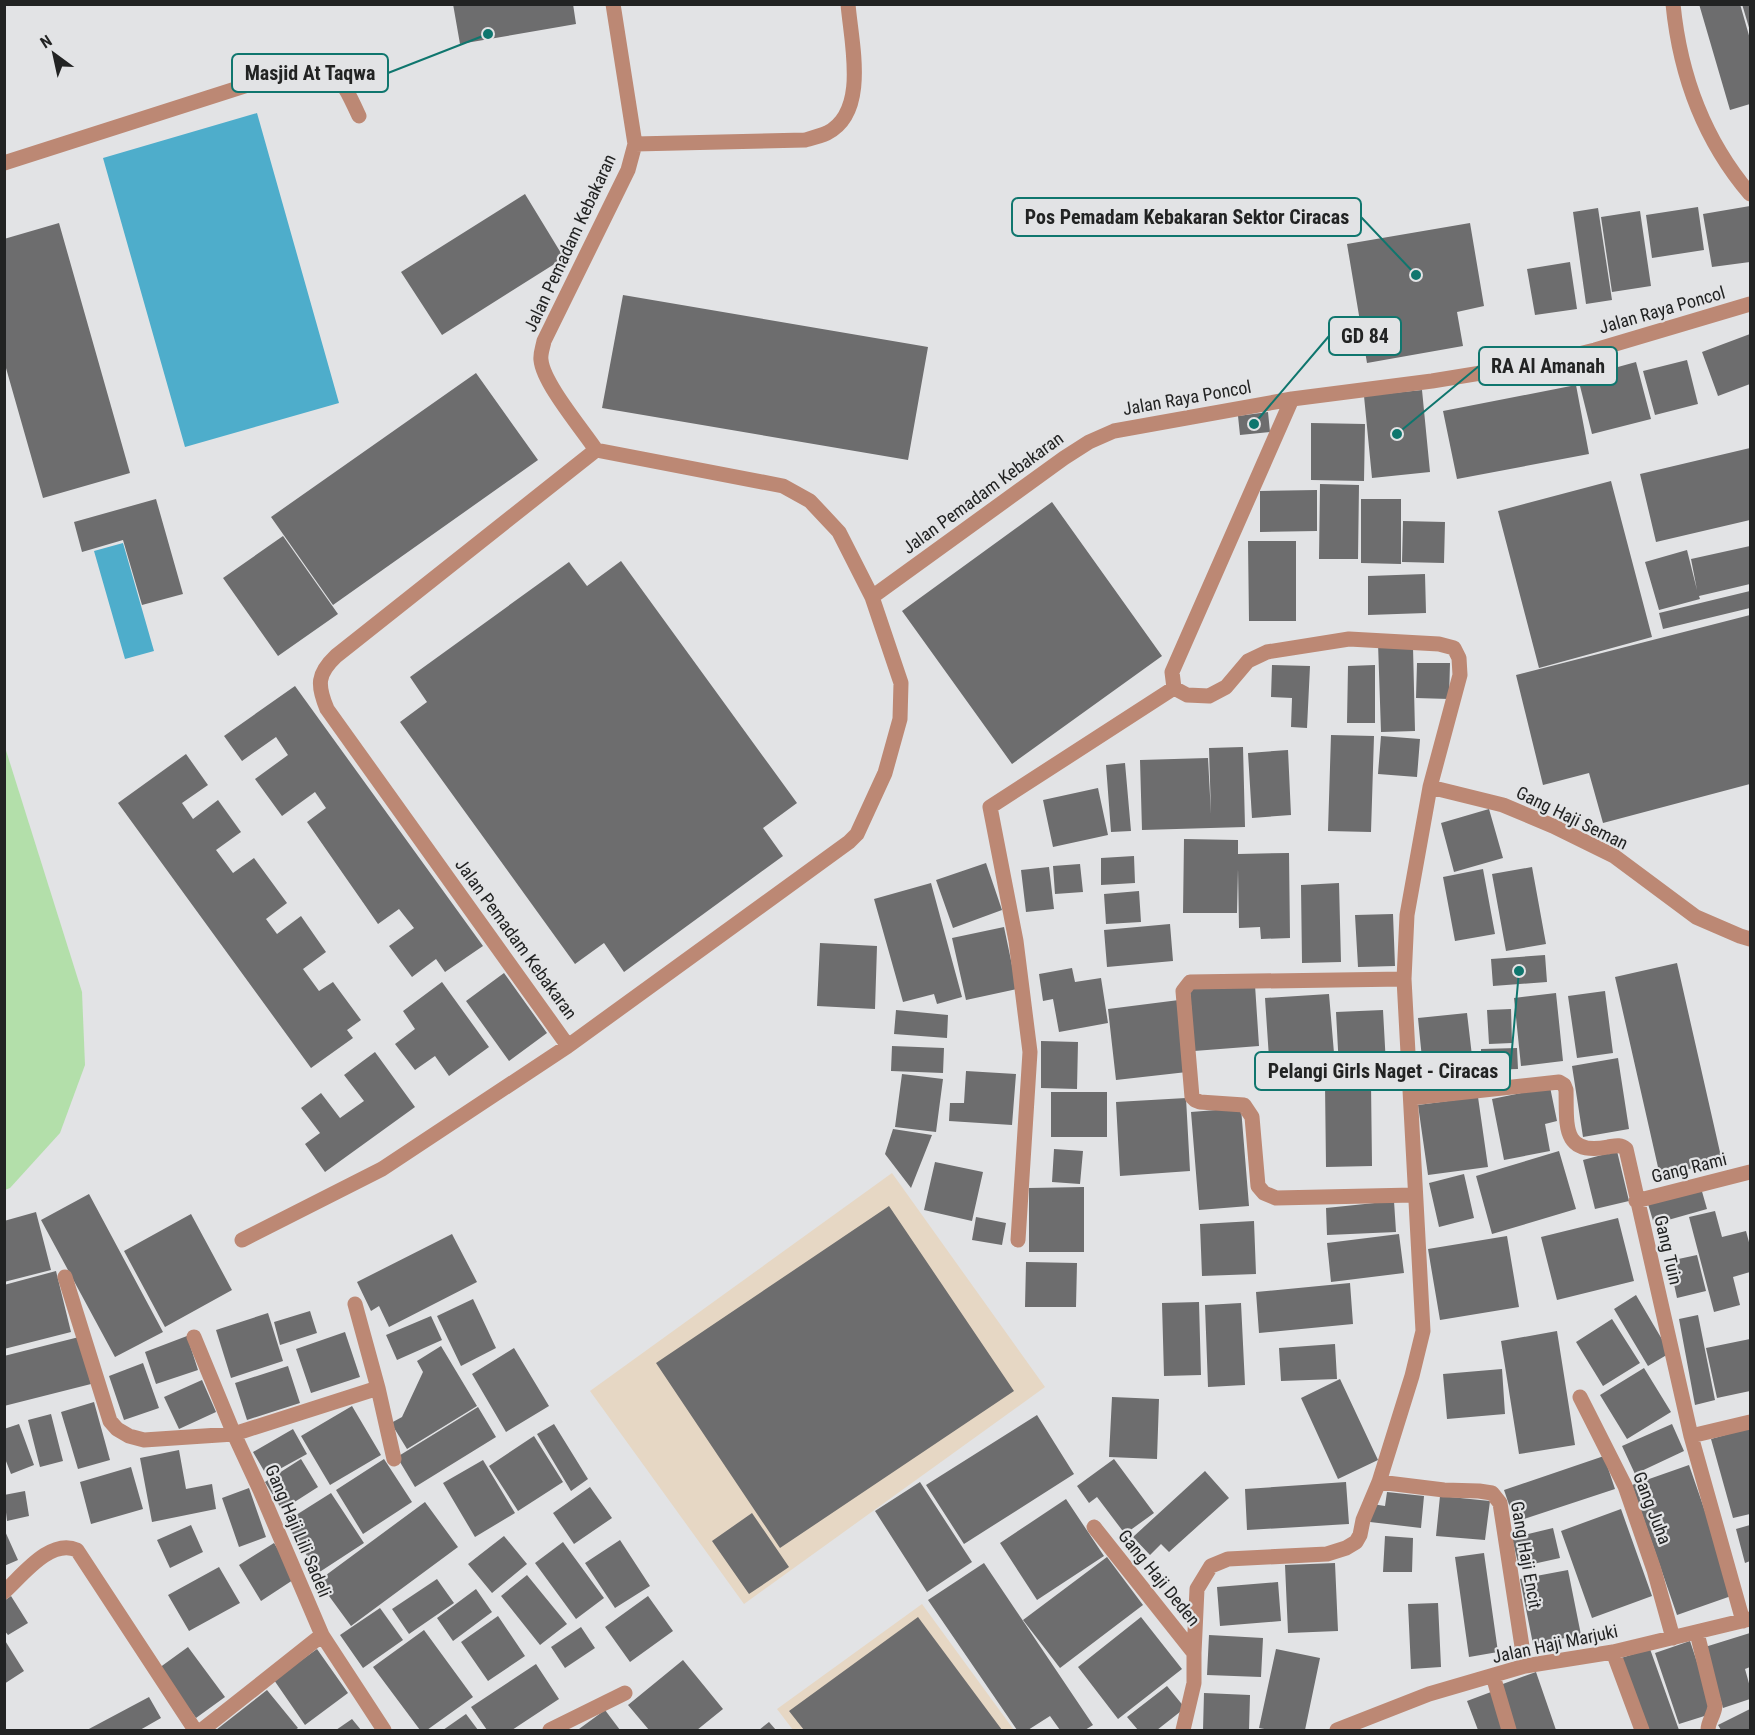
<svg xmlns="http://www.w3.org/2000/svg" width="1755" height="1735" viewBox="0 0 1755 1735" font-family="'Roboto Condensed',sans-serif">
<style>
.industrial{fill:#e6d7c4}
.green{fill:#b3dfaa}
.water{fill:#4eadcb}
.building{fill:#6d6d6e}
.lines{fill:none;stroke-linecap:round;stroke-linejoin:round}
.minor{stroke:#bc8874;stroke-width:15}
.labels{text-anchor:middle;stroke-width:4.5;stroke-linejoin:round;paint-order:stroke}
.street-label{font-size:18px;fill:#222323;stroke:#e2e3e5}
.leader{fill:none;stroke:#0f766e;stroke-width:2}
.callout-dot{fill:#0f766e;stroke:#e2e3e5;stroke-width:2}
.callout{fill:#e2e3e5;stroke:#0f766e;stroke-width:2}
.callout-label{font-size:20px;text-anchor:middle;font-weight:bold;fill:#222323}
</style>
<rect width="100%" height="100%" fill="#e2e3e5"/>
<!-- industrial -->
<path class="industrial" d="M892,1173L1045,1387L744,1604L590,1391Z
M922,1604L1014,1730H793L777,1709Z"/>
<!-- green -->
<path class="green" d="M4,744L82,992L85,1065L60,1133L10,1188L5,1190Z"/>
<!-- water -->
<path class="water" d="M257,113L339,403L185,447L103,158Z
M123,543L154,651L125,659L94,551Z"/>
<!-- building -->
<path class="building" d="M453,4H573L576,24L460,44Z
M1699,4H1740L1750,39V104L1730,110Z
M1742,4H1750V31Z
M525,194L564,258L442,335L401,272Z
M1750,206V262L1712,267L1703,214Z
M1698,207L1704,250L1652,258L1646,215Z
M1598,208L1612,300L1586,304L1573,212Z
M1640,211L1651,286L1612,292L1601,217Z
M59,223L130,473L43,498L4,361V239Z
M1470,223L1484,306L1457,312L1463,346L1367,363L1347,244Z
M1570,262L1577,309L1535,315L1527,269Z
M623,295L928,347L908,460L602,408Z
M1750,334V384L1718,396L1702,352Z
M1687,360L1698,404L1655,415L1643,371Z
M1636,362L1651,419L1592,434L1578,378Z
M476,373L538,460L333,605L271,517Z
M1576,385L1589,454L1457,479L1443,411Z
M1422,390L1430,472L1372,478L1364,396Z
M1268,412L1270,432L1240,435L1238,416Z
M1311,423L1365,424L1364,481L1311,480Z
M1750,448V520L1656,542L1640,474Z
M1611,481L1652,637L1539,668L1498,511Z
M1320,484L1359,485L1358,559H1319Z
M1317,490V531L1260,532V491Z
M156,499L183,594L142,605L123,540L82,552L74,522Z
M1361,499H1401V564L1361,563Z
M1052,502L1162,656L1012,764L902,611Z
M1403,521L1445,522L1444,563L1402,562Z
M283,536L338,614L278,656L223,578Z
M1248,541H1296V621H1249Z
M1750,546V584L1699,596L1700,599L1659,610L1645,562L1687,550L1697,590L1691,559Z
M621,561L797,803L763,828L783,856L624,972L604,943L575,964L400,722L427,702L410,677L569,562L587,586Z
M1425,574L1426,613L1368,615V576Z
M1750,591V608L1663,629L1659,613Z
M1750,615V784L1603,823L1589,773L1543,785L1516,675Z
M1378,643L1413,647L1415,731L1381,732Z
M1417,663H1450L1449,699L1416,698Z
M1272,665L1310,666L1307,728L1291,727L1292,698L1271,697Z
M1375,665V723H1347L1348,666Z
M295,686L483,946L445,972L436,959L412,977L389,946L414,928L399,909L378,924L307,822L326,808L315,792L282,816L255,779L288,755L276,737L242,761L224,736Z
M1331,735L1374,736L1371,832L1328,831Z
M1381,736L1420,739L1417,777L1378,774Z
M1243,747L1245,827L1142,830L1140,760L1208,758L1211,814L1209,748Z
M1288,750L1291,815L1252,818L1248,753Z
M186,754L208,785L182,803L193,819L218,800L241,832L216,850L233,873L254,858L287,903L266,919L277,934L301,916L326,952L303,969L319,991L333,982L361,1020L347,1030L353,1038L311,1068L118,803Z
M1125,763L1131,831L1111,832L1106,765Z
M1098,788L1108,835L1053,847L1043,800Z
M1489,809L1503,858L1454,872L1441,823Z
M1184,839L1238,840V854L1289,853L1290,938L1261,939L1260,927L1239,928L1238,869L1237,913H1183Z
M1134,856L1135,883L1101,885V858Z
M986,863L1002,910L953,928L936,880Z
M1080,864L1083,892L1055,894L1053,866Z
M1049,867L1054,909L1026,912L1021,870Z
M1532,867L1546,944L1506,951L1492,874Z
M1483,869L1495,934L1455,941L1443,877Z
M931,883L962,997L937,1004L934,994L903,1002L874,899Z
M1339,883L1341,962L1302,963L1301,885Z
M1139,891L1141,922L1106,924L1104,894Z
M1393,914L1395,966L1358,967L1355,915Z
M1170,924L1173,961L1107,967L1104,930Z
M1004,927L1017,989L966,1000L952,938Z
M820,943L877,946L875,1009L817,1006Z
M1545,955L1547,982L1493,986L1491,959Z
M1677,963L1722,1161L1660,1176L1615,977Z
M1072,968L1075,982L1101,978L1108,1023L1059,1032L1053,999L1043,1001L1039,974Z
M504,973L547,1033L509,1061L466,1001Z
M442,982L489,1047L449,1076L435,1056L415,1070L395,1044L415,1029L403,1011Z
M1255,985L1259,1046L1194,1051L1190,989Z
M1605,991L1613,1053L1577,1058L1568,996Z
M1556,993L1563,1061L1521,1066L1514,998Z
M1329,994L1334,1053L1269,1058L1265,998Z
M1179,1000L1187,1072L1116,1080L1108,1009Z
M1511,1009L1512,1043L1489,1044L1487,1010Z
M896,1010L948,1015L947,1038L894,1034Z
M1383,1010L1386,1065L1339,1068L1336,1012Z
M1467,1013L1474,1073L1424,1079L1418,1018Z
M1041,1041L1078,1042L1077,1089L1041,1088Z
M892,1046L944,1048L943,1073L891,1071Z
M1517,1048L1518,1069L1481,1070V1049Z
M375,1052L415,1107L325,1172L305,1144L320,1133L301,1108L321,1093L340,1118L364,1101L344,1075Z
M1618,1058L1629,1129L1583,1137L1572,1066Z
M966,1071L1016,1074L1012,1125L949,1121L950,1103H964Z
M902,1074L943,1079L936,1132L895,1127Z
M1371,1083L1372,1166L1326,1167L1325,1084Z
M1550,1087L1557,1121L1545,1124L1550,1151L1504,1160L1492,1099Z
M1051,1092H1107V1137H1051Z
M1478,1097L1488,1167L1428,1175L1418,1105Z
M1186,1098L1190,1171L1120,1176L1116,1102Z
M1241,1108L1249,1206L1199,1210L1191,1112Z
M893,1129L932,1135L911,1188L885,1154Z
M1054,1149L1083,1151L1080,1184L1052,1182Z
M1559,1151L1576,1209L1492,1234L1476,1176Z
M1617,1151L1629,1201L1595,1209L1583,1160Z
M935,1162L983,1172L972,1221L924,1210Z
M1464,1174L1474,1218L1439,1227L1429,1183Z
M1084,1187V1252H1029V1188Z
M1701,1188L1707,1209L1654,1224L1648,1204Z
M89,1194L163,1332L115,1357L41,1220Z
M1394,1201L1396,1232L1327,1235L1326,1208Z
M889,1206L1014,1391L780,1548L656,1363Z
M1715,1211L1722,1237L1746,1231L1750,1246V1272L1733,1277L1740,1305L1714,1312L1689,1217Z
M36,1212L51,1270L4,1282V1221Z
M191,1214L232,1290L165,1327L124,1251Z
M976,1217L1006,1223L1002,1245L972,1240Z
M1618,1218L1634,1281L1557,1300L1541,1237Z
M1254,1221L1256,1274L1202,1276L1200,1224Z
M452,1234L477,1282L389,1327L379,1306L371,1311L357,1282Z
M1399,1234L1404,1273L1331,1282L1327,1243Z
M1507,1236L1519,1307L1440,1320L1428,1249Z
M1697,1255L1706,1291L1677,1298L1669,1261Z
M1026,1262L1077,1263L1076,1307H1025Z
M56,1271L71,1332L4,1349V1285Z
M1350,1283L1353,1324L1259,1333L1256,1292Z
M1636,1295L1670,1353L1648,1366L1614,1309Z
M473,1299L496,1348L461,1366L437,1316Z
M1199,1302L1201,1375L1164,1376L1162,1303Z
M1241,1303L1245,1385L1208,1387L1205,1305Z
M310,1311L317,1333L280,1345L274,1322Z
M268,1313L283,1361L231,1378L216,1330Z
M1698,1315L1715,1400L1695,1405L1679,1319Z
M431,1316L442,1340L397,1360L386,1335Z
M1612,1319L1640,1363L1603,1386L1576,1342Z
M1557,1331L1575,1445L1519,1454L1501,1341Z
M345,1332L360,1377L311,1393L296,1349Z
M187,1336L198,1370L156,1384L145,1352Z
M79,1337L91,1384L4,1406V1356Z
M1750,1339V1391L1717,1398L1706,1348Z
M1335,1344L1337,1379L1281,1381L1279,1348Z
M441,1346L477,1406L407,1449L391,1423L402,1417L423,1372L417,1361Z
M514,1348L549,1406L506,1432L472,1374Z
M143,1363L159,1408L124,1420L109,1376Z
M288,1366L300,1403L247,1420L235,1383Z
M1644,1368L1671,1412L1627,1439L1600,1395Z
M1502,1369L1505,1414L1447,1419L1443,1374Z
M1340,1379L1378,1460L1338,1479L1301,1398Z
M202,1380L216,1412L179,1429L164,1397Z
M1112,1397L1159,1399L1157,1459L1109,1457Z
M94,1402L110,1460L78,1469L61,1412Z
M352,1406L381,1455L330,1485L301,1436Z
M478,1407L496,1437L415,1487L397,1457Z
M51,1414L63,1461L40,1467L28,1420Z
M1037,1415L1074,1474L964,1544L926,1485Z
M19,1424L34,1465L11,1474L4,1456V1429Z
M554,1424L588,1479L571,1491L537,1434Z
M1672,1424L1684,1451L1635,1474L1622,1446Z
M1750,1428V1514L1733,1518L1711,1439Z
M293,1429L307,1454L267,1476L253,1452Z
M534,1436L563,1482L518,1511L489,1466Z
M179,1450L186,1489L212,1484L216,1509L152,1522L140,1458Z
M1604,1456L1615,1489L1515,1522L1504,1490Z
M301,1459L318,1487L282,1510L265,1482Z
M384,1459L412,1502L363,1534L336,1490Z
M1114,1459L1154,1513L1125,1534L1097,1497L1089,1503L1077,1486Z
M483,1460L515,1513L475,1537L443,1483Z
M1689,1465L1734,1595L1677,1615L1632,1485Z
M131,1467L143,1509L91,1524L80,1482Z
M1205,1471L1229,1498L1169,1552L1161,1544L1150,1555L1133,1537Z
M920,1482L972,1562L927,1592L875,1511Z
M1346,1482L1349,1524L1247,1530L1245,1489Z
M590,1487L612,1518L574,1544L553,1513Z
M249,1488L266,1537L239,1547L222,1498Z
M25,1491L29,1516L7,1521L4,1495Z
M1387,1492L1424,1496L1421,1528L1370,1522L1372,1504L1385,1506Z
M331,1493L364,1543L318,1573L285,1522Z
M1440,1496L1490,1501L1485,1540L1436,1536Z
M1066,1499L1104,1556L1037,1600L1000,1543Z
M425,1502L458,1547L351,1626L318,1581Z
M1621,1509L1652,1596L1592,1618L1561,1531Z
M752,1513L789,1567L749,1594L712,1541Z
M191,1525L203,1552L170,1568L157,1540Z
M1750,1525V1561L1745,1563L1736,1529Z
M1553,1528L1560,1558L1519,1567L1512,1538Z
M4,1529L18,1560L4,1566Z
M504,1536L527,1564L492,1593L468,1564Z
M1385,1536L1413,1538L1412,1572H1383Z
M620,1540L650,1586L615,1608L585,1563Z
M563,1542L604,1598L576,1619L535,1563Z
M274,1543L296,1578L261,1601L239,1565Z
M1484,1553L1498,1652L1469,1657L1455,1557Z
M1107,1557L1143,1605L1060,1668L1023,1620Z
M984,1563L1093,1725L1085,1730H1060L1050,1716L1028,1730H1017L928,1600Z
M1335,1563L1338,1631L1288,1633L1285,1565Z
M219,1567L240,1603L189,1631L168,1595Z
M1568,1570L1581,1635L1533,1644L1520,1579Z
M527,1575L567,1624L540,1645L501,1596Z
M437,1579L454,1603L409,1634L392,1609Z
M1278,1582L1281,1621L1220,1626L1217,1587Z
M476,1589L492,1612L453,1641L437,1618Z
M11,1596L28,1623L8,1635L4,1630V1601Z
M648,1596L673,1631L630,1662L605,1627Z
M1438,1603L1441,1667L1411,1669L1408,1604Z
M380,1608L403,1640L363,1668L340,1635Z
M498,1616L525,1656L488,1681L461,1642Z
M918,1617L1002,1730H804L789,1711Z
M1141,1617L1182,1669L1118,1719L1078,1667Z
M581,1627L595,1648L565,1668L551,1647Z
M424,1630L473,1697L427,1730H420L373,1667Z
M1750,1633V1667L1745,1669L1750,1687V1699L1723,1708L1705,1647Z
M1209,1635L1263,1638L1261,1677L1207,1675Z
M4,1639L24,1671L4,1684Z
M1690,1641L1714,1713L1679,1724L1655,1653Z
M188,1647L225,1697L196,1718L159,1668Z
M317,1649L348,1693L305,1725L274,1680Z
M1276,1649L1320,1658L1305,1730H1270L1259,1728Z
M1650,1649L1679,1730H1646L1621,1658Z
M683,1660L723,1709L697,1730H649L628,1705Z
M536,1664L559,1699L512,1730H487L471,1707Z
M1536,1672L1556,1730H1516L1500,1685Z
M1167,1686L1185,1708L1157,1730H1138L1127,1717Z
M267,1690L298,1728L295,1730H216Z
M1491,1692L1505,1730H1478L1467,1701Z
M1204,1693L1250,1695L1249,1730H1203Z
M149,1697L161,1718L140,1730H87Z
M1750,1709V1730H1721L1718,1725Z
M605,1710L620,1730H580L579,1729Z
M466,1714L478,1730H443Z
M352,1719L361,1730H336Z
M769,1722L776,1730H759Z"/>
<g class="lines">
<!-- minor -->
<path class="minor" d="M1673,4C1680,75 1704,140 1750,194
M635,144L805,140C812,138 820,136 827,133C869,112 851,42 848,4
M4,163L282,74C335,68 337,68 359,116
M596,450L783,486L810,501L839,532L872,597L901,683L900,719L885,773L857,834L849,842L568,1046L327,709C317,685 317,674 336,656L596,450C582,429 543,383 541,360C540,354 543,347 544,341L628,170L635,144L613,4
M872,597L1064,458L1089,442L1114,431L1292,399L1432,381L1542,363L1595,350L1750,304
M1430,787L1503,805L1553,826L1614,856L1696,917L1740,936L1750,939
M1404,979L1190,982L1183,991L1192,1097L1195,1100L1200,1102L1244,1105L1252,1117L1258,1186L1264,1193L1276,1198L1414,1195
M1411,1098L1559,1082L1564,1085L1566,1090C1567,1124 1561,1156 1608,1147C1615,1146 1620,1144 1626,1149L1691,1436L1743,1621
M1636,1201L1750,1172
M242,1240L382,1169L568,1046
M1018,1240L1030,1052L1016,941L990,807L1174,688
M65,1277L110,1421L117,1429L129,1436L144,1440L234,1434L378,1388L355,1304
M194,1337L234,1434L260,1490L322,1635L384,1730
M378,1388L394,1459
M1580,1397L1625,1486L1654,1570L1673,1638
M1691,1436L1750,1422
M1379,1482L1444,1490L1479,1491L1492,1493L1500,1503L1525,1666
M1094,1527L1194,1653V1683L1183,1730
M4,1592C22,1576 50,1538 77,1550L195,1730
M1697,1633L1715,1706C1714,1716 1708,1721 1708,1730
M1613,1652L1642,1730
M1194,1653L1197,1589L1211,1566L1228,1559L1327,1554L1346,1548L1356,1542L1360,1535L1363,1520L1379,1482L1412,1376L1423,1331L1404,979L1407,915L1430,787L1460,675L1459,658L1454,648L1439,644L1349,639L1267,652L1248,661L1226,687L1209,696L1187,695L1174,688L1172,672L1292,399
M1493,1676L1509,1730
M202,1730L322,1635
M550,1730L625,1693
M1337,1730L1429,1694L1525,1666L1613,1652L1750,1619"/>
</g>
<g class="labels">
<!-- street labels -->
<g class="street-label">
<text transform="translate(570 243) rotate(-65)" y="6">Jalan Pemadam Kebakaran</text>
<text transform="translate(1662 310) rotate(-16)" y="6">Jalan Raya Poncol</text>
<text transform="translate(1187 398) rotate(-10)" y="6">Jalan Raya Poncol</text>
<text transform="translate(983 493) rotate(-36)" y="6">Jalan Pemadam Kebakaran</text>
<text transform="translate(1572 818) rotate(26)" y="6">Gang Haji Seman</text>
<text transform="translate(516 939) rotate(54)" y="6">Jalan Pemadam Kebakaran</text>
<text transform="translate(1689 1168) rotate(-14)" y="6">Gang Rami</text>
<text transform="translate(1668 1250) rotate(77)" y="6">Gang Tuin</text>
<text transform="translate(1652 1508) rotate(69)" y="6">Gang Juha</text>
<text transform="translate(298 1531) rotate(67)" y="6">Gang Haji Lili Sadeli</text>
<text transform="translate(1526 1555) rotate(80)" y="6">Gang Haji Encit</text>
<text transform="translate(1159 1578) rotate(51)" y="6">Gang Haji Deden</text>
<text transform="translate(1555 1644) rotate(-12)" y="6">Jalan Haji Marjuki</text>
</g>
</g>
<!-- callouts -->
<path class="leader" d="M488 34L388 73M1416 275L1361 217M1254 424L1329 336M1397 434L1479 366M1519 971L1510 1071"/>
<g class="callout-dot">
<circle cx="488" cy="34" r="6"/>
<circle cx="1416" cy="275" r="6"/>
<circle cx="1254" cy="424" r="6"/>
<circle cx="1397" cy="434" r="6"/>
<circle cx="1519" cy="971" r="6"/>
</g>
<g class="callout">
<rect x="232" y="54" width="156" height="38" rx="6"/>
<rect x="1012" y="198" width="349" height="38" rx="6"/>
<rect x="1329" y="317" width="72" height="38" rx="6"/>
<rect x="1479" y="347" width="138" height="38" rx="6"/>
<rect x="1255" y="1052" width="255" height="38" rx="6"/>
</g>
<g class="callout-label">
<text x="310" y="80">Masjid At Taqwa</text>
<text x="1187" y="224">Pos Pemadam Kebakaran Sektor Ciracas</text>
<text x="1365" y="343">GD 84</text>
<text x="1548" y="373">RA Al Amanah</text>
<text x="1383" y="1078">Pelangi Girls Naget - Ciracas</text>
</g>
<!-- border -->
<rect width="1755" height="1735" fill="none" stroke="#222323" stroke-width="12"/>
<!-- north arrow -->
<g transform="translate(54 54) rotate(327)" stroke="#e2e3e5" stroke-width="4.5" paint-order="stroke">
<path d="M0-4.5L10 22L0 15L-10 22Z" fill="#222323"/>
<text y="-9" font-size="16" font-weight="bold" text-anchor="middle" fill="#222323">N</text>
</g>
</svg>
